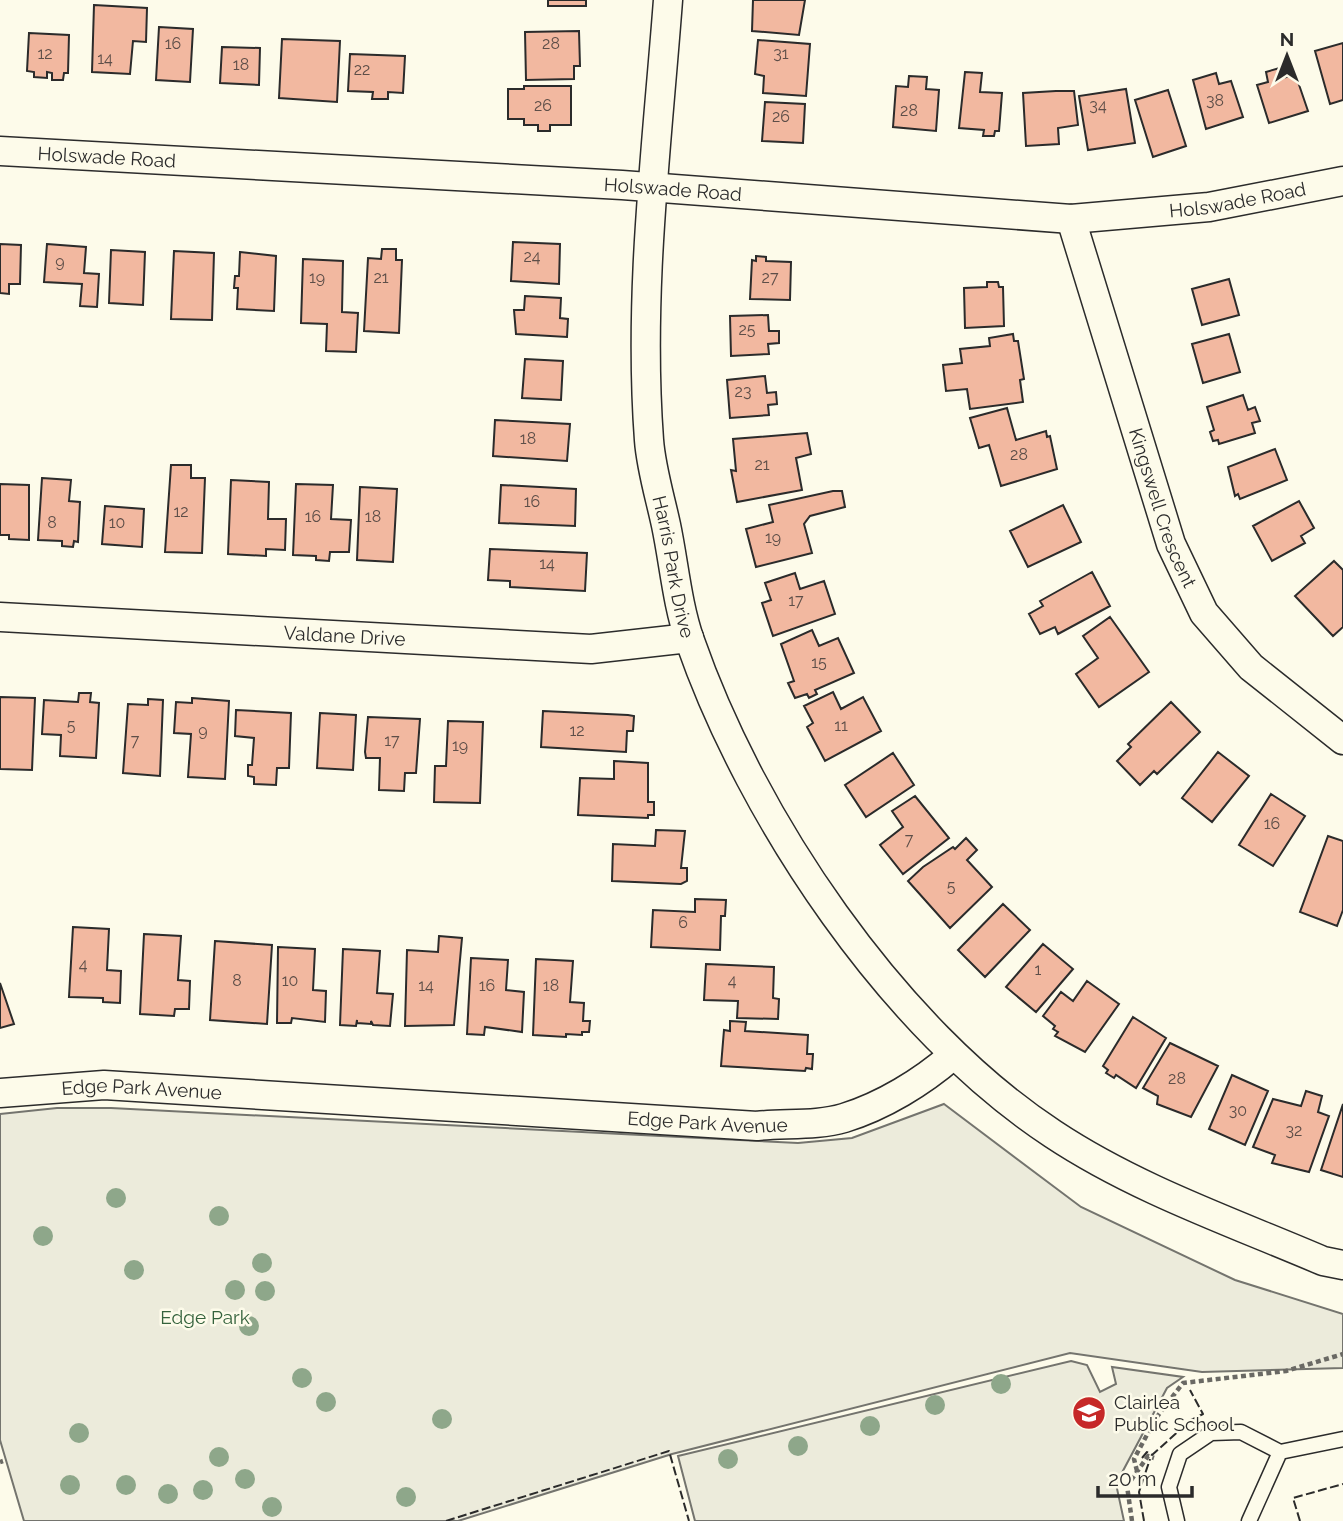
<svg xmlns="http://www.w3.org/2000/svg" width="1343" height="1521" viewBox="0 0 1343 1521" font-family="Raleway,sans-serif">
<style>
.green{fill:#ecebdb;stroke:#74746e;stroke-width:2}
.building{fill:#f2b8a0;stroke:#2b2b2b;stroke-width:2}
.lines{fill:none;stroke-linecap:round;stroke-linejoin:round}
.lane-casing{stroke:#2b2b2b;stroke-width:17}
.street-casing{stroke:#2b2b2b;stroke-width:31}
.path{stroke:#6a6964;stroke-width:4.5;stroke-dasharray:5 3.5;stroke-linecap:butt}
.lane{stroke:#fdfbea;stroke-width:14}
.street{stroke:#fdfbea;stroke-width:28}
.fence{stroke:#2b2b2b;stroke-width:2;stroke-dasharray:9 3.5;stroke-linecap:butt}
.tree{fill:#8ea78a}
.labels{text-anchor:middle;stroke-width:5;stroke-linejoin:round;paint-order:stroke}
.number-label{font-size:16px;fill:#5d4e48}
.street-label{font-size:19px;fill:#2b2b2b;stroke:#fdfbea}
.park-label{font-size:19px;fill:#34623c;stroke:#fdfbea}
.poi-label{font-size:19px;fill:#2b2b2b;stroke:#fdfbea;text-anchor:start}
</style>
<rect width="100%" height="100%" fill="#fdfbea"/>
<!-- green -->
<path class="green" d="M944,1104L1081,1207L1235,1280L1343,1314V1368L1202,1372L1070,1353L672,1454L458,1521H24L0,1440V1114L57,1108H111L798,1143L852,1138Z
M1071,1361L1087,1365L1100,1392L1116,1384L1112,1367L1183,1377L1167,1388L1116,1484L1124,1521H695L678,1456Z"/>
<!-- building -->
<path class="building" d="M548,0H586V6H548Z
M753,0H805L799,35L752,31Z
M94,5L147,8L146,42L133,41L130,74L92,72Z
M159,27L193,29L190,82L156,80Z
M579,31L580,66H574V79L526,80L525,32Z
M29,33L69,35L68,73H64L63,80H52V73L47,72V78L34,77V72L27,71Z
M282,39L340,41L337,102L279,98Z
M758,40L810,44L806,96L763,93L764,76L755,74Z
M1343,43V100L1330,104L1315,51Z
M222,47L260,48L259,85L220,83Z
M350,54L405,56L403,93L388,92V99H372L373,92L348,91Z
M1283,67L1286,77L1295,73L1308,111L1269,123L1257,85L1268,82L1266,72Z
M965,72L982,73L980,92L1002,93L999,131H995L994,136H983L984,130L959,128Z
M1216,73L1219,84L1231,81L1243,117L1206,129L1193,80Z
M909,76L927,77L926,89L939,90L936,131L893,127L896,86L908,87Z
M524,86H571V125H550V131H538V125H524V119H508V89H524Z
M1126,89L1135,143L1088,150L1079,96Z
M1168,90L1186,146L1153,157L1135,100Z
M1056,91H1074L1078,125L1058,128L1059,144L1026,146L1023,93Z
M765,102L805,104L803,143L762,141Z
M513,242L560,244L559,284L511,281Z
M0,244L21,245L20,284H9V294L0,293Z
M47,244L86,247L84,273L99,274L97,307L80,306L82,284L44,282Z
M382,249H396V260H402L399,333L364,331L368,258L381,259Z
M111,250L145,252L143,305L109,303Z
M174,251L214,253L212,320L171,319Z
M240,252L276,256L274,311L237,309L238,288H234L235,276H239Z
M756,256L766,257V261L791,262L790,300L750,299L752,260L756,261Z
M303,259L343,261L342,312L358,313L356,352L326,351L327,324L301,323Z
M1229,279L1239,315L1202,325L1192,289Z
M987,282H998L999,287H1003L1004,326L965,328L964,288L987,287Z
M525,296L561,298L560,318L568,319L567,337L516,334L514,310H524Z
M768,315L769,331H779V343L768,344L769,354L731,356L730,316Z
M1013,334L1014,341H1018L1024,379L1020,380L1023,402L970,409L967,389L946,391L943,365L962,363L960,349L990,346L989,338Z
M1229,334L1240,372L1203,383L1192,344Z
M525,359L563,361L561,400L522,398Z
M765,376L767,393L776,392L777,404L768,405L769,415L730,418L727,380Z
M1243,395L1248,410L1255,407L1260,421L1252,423L1255,433L1219,444L1218,440L1213,441L1210,432L1214,430L1207,407Z
M1007,408L1016,440L1046,431L1047,437L1050,436L1057,469L1001,486L989,445L979,448L970,418Z
M495,420L570,424L567,461L493,456Z
M807,433L811,454L796,458L802,490L737,502L731,470L736,471L733,439Z
M1275,449L1287,480L1240,499L1238,494L1235,496L1228,467Z
M171,465H191V478H205L202,553L165,552Z
M42,478L71,480L69,501L80,502L78,542L74,541L73,547L62,546V541L38,540Z
M231,480L269,482L268,519H286L285,550L266,549V556L228,554Z
M0,484L29,485V540L9,539V535H0Z
M296,484L333,485L331,519L351,520L349,552H330L329,561L316,560V556L293,555Z
M501,485L576,489L575,526L499,523Z
M360,487L397,489L393,562L357,560Z
M833,491H842L845,507L810,516L804,524L812,553L756,567L746,529L773,522L769,505Z
M1299,501L1314,528L1301,536L1305,543L1272,561L1253,526Z
M1063,505L1081,542L1028,567L1010,531Z
M105,506L144,509L142,547L102,544Z
M490,549L587,553L585,591L510,587V581L488,580Z
M1334,561L1343,570V627L1333,636L1295,596Z
M1092,572L1110,606L1058,634L1055,627L1040,634L1029,614L1043,606L1040,601Z
M795,573L800,589L824,581L835,614L773,636L762,603L771,600L765,583Z
M1110,617L1149,672L1099,707L1076,674L1098,658L1083,636Z
M812,630L819,646L838,638L854,673L815,690L817,694L809,698L807,694L795,698L788,683L794,681L781,644Z
M833,692L841,709L863,697L881,731L825,761L807,727L813,723L804,706Z
M79,693H91L90,702L99,703L96,758L60,756L61,735L42,734L44,700L78,702Z
M0,697L35,698L32,770L0,769Z
M192,698L229,701L225,779L188,777L191,734L174,733L176,702L192,703Z
M148,699L163,700L160,776L123,773L128,704L148,705Z
M1171,702L1200,732L1157,774L1154,771L1140,785L1117,761L1131,747L1128,744Z
M236,710L291,713L289,768H277L276,785L254,784V777L248,776V765H252L254,738L235,736Z
M543,711L628,715L634,716L633,731H627L626,752L541,747Z
M320,713L356,715L353,770L317,768Z
M368,717L420,719L416,773H405L404,791L379,790L380,758H366L365,752Z
M448,721L483,722L480,803L434,802L435,766H446Z
M1218,752L1249,776L1212,822L1182,798Z
M893,753L914,785L866,817L845,785Z
M614,761L648,763V802H654V815H648V818L578,815L580,778L614,779Z
M1271,794L1305,816L1273,866L1239,845Z
M915,796L949,838L903,874L880,845L903,827L892,811Z
M656,830L685,831L681,868H687V881L681,884L612,881L613,844L655,846Z
M1328,836L1343,841V910L1337,926L1300,912Z
M966,838L977,850L967,860L992,887L950,928L908,881L923,867L953,847L955,849Z
M695,899L726,900L725,916H721L720,950L651,947L653,910L695,912Z
M1003,904L1030,930L985,977L958,950Z
M73,927L109,929L107,970L121,971L120,1003L103,1002V998L69,997Z
M144,934L181,936L178,980L190,981L189,1009H175L174,1016L140,1014Z
M439,936L462,938L454,1025L405,1026L407,950L438,952Z
M215,941L272,945L267,1024L210,1020Z
M1043,944L1073,969L1036,1012L1006,987Z
M278,947L315,949L313,990L326,991L325,1022L292,1018L291,1023H277Z
M343,949L380,951L377,993L393,994L390,1026L373,1025L371,1021V1024L357,1023V1020L356,1026L340,1025Z
M471,958L508,960L506,990L524,992L522,1032L485,1027L484,1035L467,1034Z
M536,959L573,961L570,1002L584,1003L583,1021H590L589,1032H582V1035L566,1034V1037L533,1035Z
M706,964L774,967L773,998L779,999L778,1019L737,1018L738,1001L704,1000Z
M1087,981L1119,1004L1085,1052L1055,1036L1058,1032L1053,1029L1055,1026L1043,1016L1061,992L1073,1001Z
M0,983L14,1024L0,1028Z
M1133,1017L1166,1038L1136,1088L1116,1075L1114,1078L1106,1073L1108,1070L1103,1066Z
M730,1021L746,1022L745,1031L808,1035L807,1054H813L812,1069L806,1068L805,1071L721,1066L724,1030L730,1031Z
M1170,1043L1218,1066L1191,1117L1157,1104L1158,1096L1143,1088Z
M1232,1075L1268,1091L1245,1145L1209,1129Z
M1306,1091L1322,1096L1318,1112L1329,1116L1309,1172L1272,1163L1275,1155L1253,1147L1273,1099L1301,1106Z
M1343,1104V1177L1321,1170Z"/>
<g class="lines">
<!-- lane casing -->
<g class="lane-casing">
<path id="lane" d="M1177,1521L1169,1487L1180,1454L1211,1433L1241,1432L1280,1452L1343,1439
M1249,1521L1280,1452"/>
</g>
<!-- street casing -->
<g class="street-casing">
<g id="street">
<path id="s1" d="M668,0C657,146 638,293 649,440C651,468 660,497 666,525C674,563 677,604 690,641C752,819 893,1029 1053,1134C1136,1189 1232,1222 1323,1261L1343,1265"/>
<path id="s2" d="M0,151L622,185L1071,219L1209,207L1343,181"/>
<path id="s3" d="M1071,219L1171,544L1204,613L1251,667L1343,740"/>
<path id="s4" d="M0,617L591,649L689,638"/>
<path id="s5" d="M0,1093L104,1085L757,1126C784,1123 818,1126 844,1118C883,1106 922,1082 952,1056"/>
</g>
</g>
<!-- path -->
<path class="path" d="M0,1462L3,1461
M1137,1471L1134,1459L1156,1418L1183,1383L1286,1371L1343,1354
M1132,1521L1127,1486L1148,1456L1154,1458"/>
<!-- lane -->
<use href="#lane" class="lane"/>
<!-- street -->
<use href="#street" class="street"/>
<!-- fence -->
<path class="fence" d="M1142,1458L1147,1452L1152,1455L1191,1420L1203,1414L1190,1390
M446,1521L669,1451L689,1521
M1144,1521L1139,1492L1150,1459
M1300,1521L1293,1498L1343,1484"/>
</g>
<!-- trees -->
<g class="tree">
<circle cx="116" cy="1198" r="10"/>
<circle cx="219" cy="1216" r="10"/>
<circle cx="43" cy="1236" r="10"/>
<circle cx="262" cy="1263" r="10"/>
<circle cx="134" cy="1270" r="10"/>
<circle cx="235" cy="1290" r="10"/>
<circle cx="265" cy="1291" r="10"/>
<circle cx="249" cy="1326" r="10"/>
<circle cx="302" cy="1378" r="10"/>
<circle cx="1001" cy="1384" r="10"/>
<circle cx="326" cy="1402" r="10"/>
<circle cx="935" cy="1405" r="10"/>
<circle cx="442" cy="1419" r="10"/>
<circle cx="870" cy="1426" r="10"/>
<circle cx="79" cy="1433" r="10"/>
<circle cx="798" cy="1446" r="10"/>
<circle cx="219" cy="1457" r="10"/>
<circle cx="728" cy="1459" r="10"/>
<circle cx="245" cy="1479" r="10"/>
<circle cx="70" cy="1485" r="10"/>
<circle cx="126" cy="1485" r="10"/>
<circle cx="203" cy="1490" r="10"/>
<circle cx="168" cy="1494" r="10"/>
<circle cx="406" cy="1497" r="10"/>
<circle cx="272" cy="1507" r="10"/>
</g>
<!-- icons -->
<defs>
<g id="school-disc" transform="scale(1.75)"><circle r="9.5" fill="#c62828" stroke="#fdfbea"/><path d="M0-5L7-2L0 1L-7-2ZM-4 1L0 2.5L4 1V4Q0 6-4 4Z" fill="#fff"/></g>
</defs>
<g fill-rule="evenodd">
<use href="#school-disc" x="1089" y="1413"/>
</g>
<g class="labels">
<!-- number labels -->
<g class="number-label">
<text x="173" y="49">16</text>
<text x="551" y="49">28</text>
<text x="45" y="59">12</text>
<text x="781" y="59">31</text>
<text x="105" y="64">14</text>
<text x="241" y="70">18</text>
<text x="362" y="75">22</text>
<text x="1215" y="106">38</text>
<text x="543" y="111">26</text>
<text x="1098" y="111">34</text>
<text x="909" y="116">28</text>
<text x="781" y="122">26</text>
<text x="532" y="262">24</text>
<text x="60" y="267">9</text>
<text x="317" y="283">19</text>
<text x="381" y="283">21</text>
<text x="770" y="283">27</text>
<text x="747" y="335">25</text>
<text x="743" y="397">23</text>
<text x="528" y="444">18</text>
<text x="1019" y="460">28</text>
<text x="762" y="470">21</text>
<text x="532" y="507">16</text>
<text x="181" y="517">12</text>
<text x="313" y="522">16</text>
<text x="373" y="522">18</text>
<text x="52" y="528">8</text>
<text x="117" y="528">10</text>
<text x="773" y="543">19</text>
<text x="547" y="569">14</text>
<text x="796" y="606">17</text>
<text x="819" y="668">15</text>
<text x="71" y="731">5</text>
<text x="841" y="731">11</text>
<text x="203" y="736">9</text>
<text x="577" y="736">12</text>
<text x="135" y="746">7</text>
<text x="392" y="746">17</text>
<text x="460" y="751">19</text>
<text x="1272" y="829">16</text>
<text x="909" y="845">7</text>
<text x="951" y="892">5</text>
<text x="683" y="928">6</text>
<text x="83" y="970">4</text>
<text x="1038" y="975">1</text>
<text x="237" y="986">8</text>
<text x="290" y="986">10</text>
<text x="732" y="986">4</text>
<text x="426" y="991">14</text>
<text x="487" y="991">16</text>
<text x="551" y="991">18</text>
<text x="1177" y="1084">28</text>
<text x="1238" y="1116">30</text>
<text x="1294" y="1136">32</text>
</g>
<!-- street labels -->
<g class="street-label">
<text dy="7" stroke="none"><textPath href="#s2" startOffset="107">Holswade Road</textPath></text>
<text dy="7" stroke="none"><textPath href="#s2" startOffset="674">Holswade Road</textPath></text>
<text dy="7" stroke="none"><textPath href="#s2" startOffset="1241">Holswade Road</textPath></text>
<text dy="7" stroke="none"><textPath href="#s3" startOffset="303">Kingswell Crescent</textPath></text>
<text dy="7" stroke="none"><textPath href="#s1" startOffset="570">Harris Park Drive</textPath></text>
<text dy="7" stroke="none"><textPath href="#s4" startOffset="345">Valdane Drive</textPath></text>
<text dy="7" stroke="none"><textPath href="#s5" startOffset="142">Edge Park Avenue</textPath></text>
<text dy="7" stroke="none"><textPath href="#s5" startOffset="709">Edge Park Avenue</textPath></text>
</g>
<!-- park labels -->
<g class="park-label">
<text x="205" y="1324">Edge Park</text>
</g>
<!-- poi labels -->
<g class="poi-label">
<text x="1114" y="1409">Clairlea<tspan x="1114" dy="22">Public School</tspan></text>
</g>
</g>
<!-- north arrow -->
<g transform="translate(1287 56)" stroke="#fdfbea" stroke-width="5" paint-order="stroke">
<path d="M0-5L12 26L0 18L-12 26Z" fill="#2b2b2b"/>
<text y="-10" font-size="19" font-weight="bold" text-anchor="middle" fill="#2b2b2b">N</text>
</g>
<!-- scale -->
<path d="M1098 1486v10h94v-10" fill="none" stroke="#2b2b2b" stroke-width="3.5"/>
<text x="1108" y="1486" font-size="21" fill="#2b2b2b" stroke="#fdfbea" stroke-width="5" paint-order="stroke">20 m</text>
</svg>
